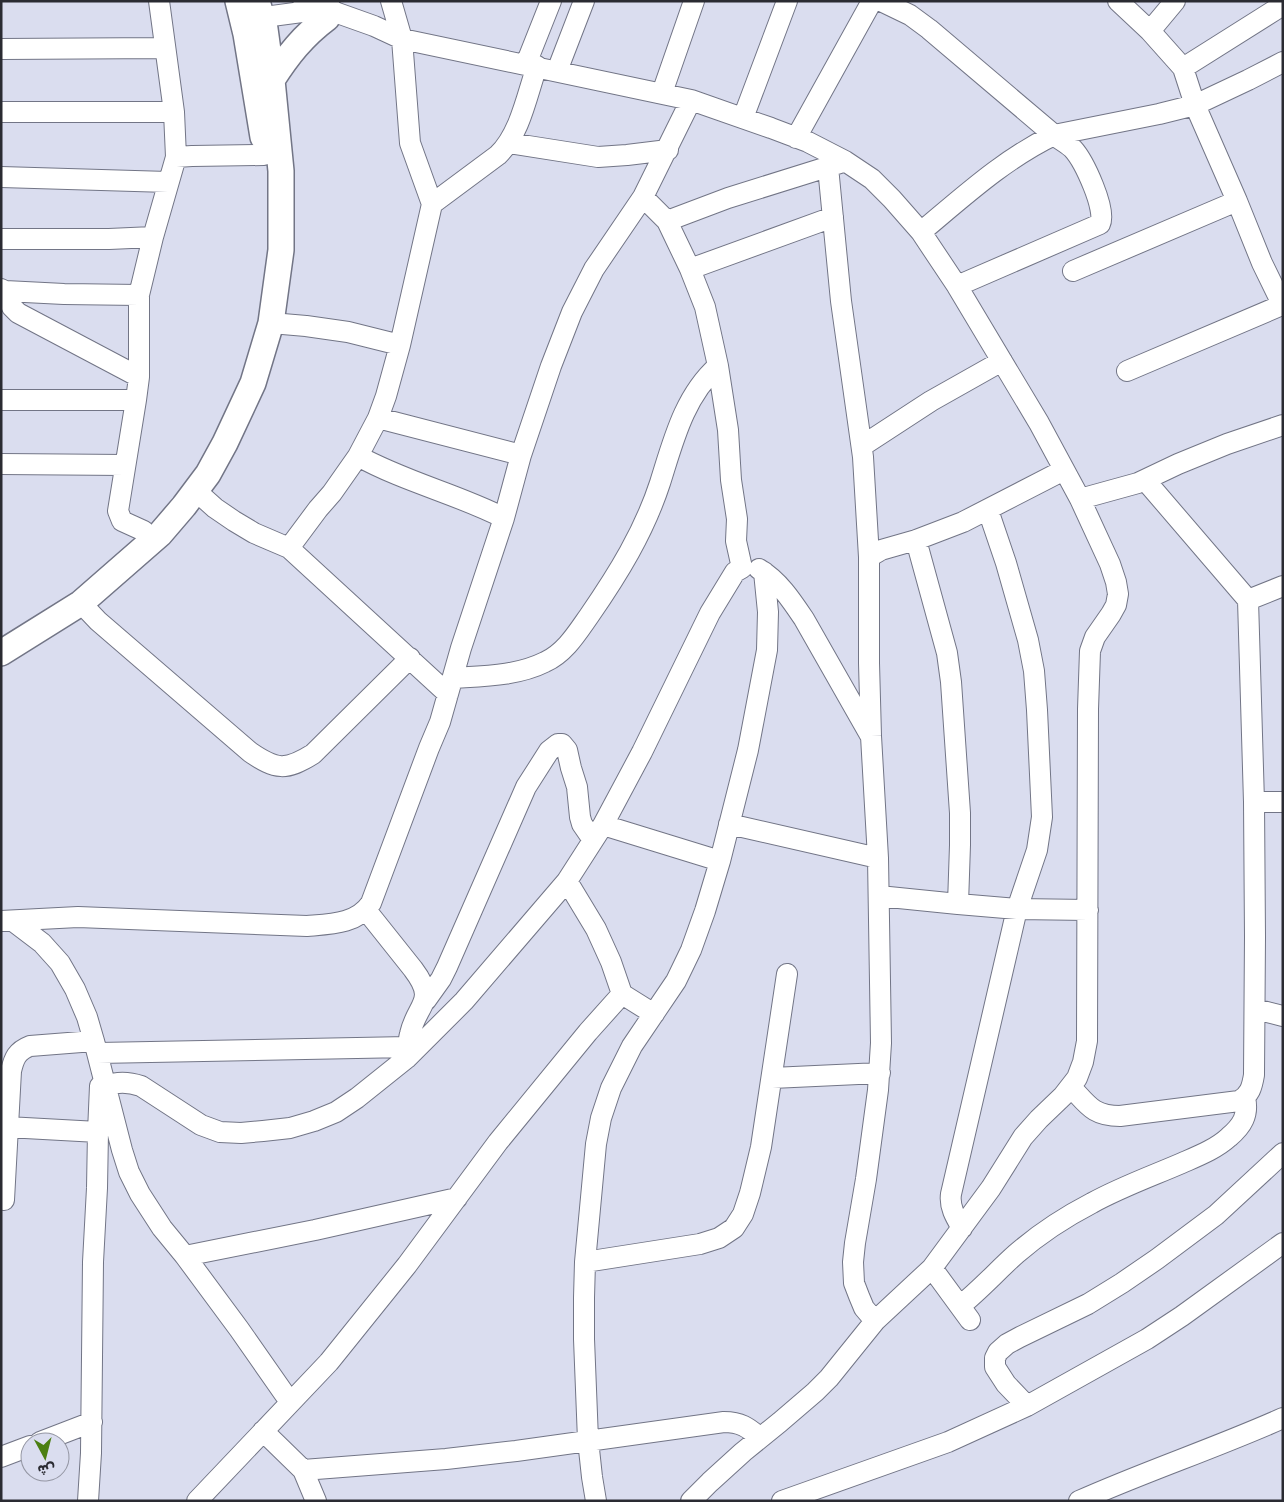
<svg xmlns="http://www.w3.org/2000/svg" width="1284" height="1502" viewBox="0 0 1284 1502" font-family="Rubik,Cairo,sans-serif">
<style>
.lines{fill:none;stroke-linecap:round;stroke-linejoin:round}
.minor-casing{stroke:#727586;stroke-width:22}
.major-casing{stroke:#727586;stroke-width:28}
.minor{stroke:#fff;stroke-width:20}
.major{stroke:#fff;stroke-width:25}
</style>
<rect width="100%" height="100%" fill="#daddef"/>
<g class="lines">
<!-- minor casing -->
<g class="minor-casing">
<path id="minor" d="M159,1L174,112L176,157L192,156L264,155
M881,1L910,15L929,29L1054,135L1159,114L1195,105L1248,80L1283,62
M1118,1L1150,31L1183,68L1195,105L1237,201L1262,263L1283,306
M249,19L317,10H329L374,26L402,39L691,100L771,128L808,142L845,161L872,179L892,199L921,232L957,286L1039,423L1080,499L1110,564L1116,582L1118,594L1116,605L1111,614L1095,637L1090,651L1088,709L1087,1041L1083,1062L1077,1078L1063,1096L1039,1119L1023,1137L991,1188L932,1268L875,1321L829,1378L815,1392L780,1422L743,1452L710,1482L691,1501
M1150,31L1175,1
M1,49L165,48
M526,64L551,1
M1183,68L1283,5
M557,71L584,1
M662,93L694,1
M1,112H174
M743,118L787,1
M796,138L872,1
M509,143L598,157L627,155L668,150
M828,167L841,301L863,457L869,557V663L871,736L878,858L881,1043L878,1090L866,1179L855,1243L853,1262L854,1283L859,1296L864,1308L875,1321
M1,177L168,182
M432,204L498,155C520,134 527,95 537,66
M667,221L728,198L840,163
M921,232C963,197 1004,159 1054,135C1060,140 1068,144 1073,149C1084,161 1107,210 1100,224L957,286
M1,239H109L153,237L176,157
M690,269L833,217
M1073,271L1237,201
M1,289L5,291L64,294L139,295
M5,291L12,307L18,313L139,377
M271,323L306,326L348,332L400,345
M1127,371L1282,305
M1,400H136L118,511L122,521L144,531
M136,400L139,377V295L153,237
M378,418L521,455
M862,446L931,401L1002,361
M358,456C405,482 457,494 504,518
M1,464L125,465
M196,491L215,508L234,521L254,533L289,548L448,694
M1080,499L1138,483L1178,464L1227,444L1283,425
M916,540L947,653L951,682L960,813V845L958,904L1017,909L1088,910
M289,548L318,509L332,493L358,456L378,418L386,396L400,345L432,204L410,143L402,39L391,1
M869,557L881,550L916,540L963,522L1064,470
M759,569C779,581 792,601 804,619L870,735
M1248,600L1283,586
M81,603L98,621L250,752C276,770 286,771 313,754L410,658
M453,678C484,676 517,676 545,662C565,653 577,633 589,616C618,574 644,532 660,483C673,442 684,396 718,366
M1254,802H1283
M729,824L878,858
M603,825L720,861
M567,881L596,929L611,962L622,994L654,1014
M879,896L958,904
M366,910L413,969C438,1002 417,1003 410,1034C408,1041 408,1050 407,1058
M1,921L78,917L307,926C331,924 357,924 371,903L429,748L440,722L461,648L504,518L521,455L551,366L572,312L594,269L643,197L691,100
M13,921L42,943L60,963L75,989L87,1017L94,1041L122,1150L129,1172L140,1194L162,1228L185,1256L239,1329L290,1402
M426,1000L441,979L447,967L526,787L549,751L558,744H562L567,750L571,768L577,787L580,817L582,824L593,840
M1255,1009L1283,1016
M98,1053L408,1047
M772,1078L880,1073
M106,1086C118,1081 129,1082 141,1086L201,1125L220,1132L241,1133L263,1131L290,1128L314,1121L336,1112L357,1098L407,1058L464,1001L567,881L603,825L642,752L710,613L735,572L742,568L736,541L737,519L731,480L728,430L718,366L705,307L690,269L667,221L643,197
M1071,1087C1088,1105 1093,1116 1120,1116L1239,1101C1250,1095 1252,1087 1254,1075L1255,937L1254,802L1248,600L1145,480
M7,1127L98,1132
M4,1200L11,1071C14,1058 17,1051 30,1046L94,1041
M962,1228C956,1218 949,1207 951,1194L1017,909L1037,850L1042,817L1037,710L1034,671L1028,640L1006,563L988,510
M185,1256L315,1230L457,1198
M585,1262L700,1244L719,1238L734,1228L743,1214L750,1193L761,1147L787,974
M932,1268L970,1320
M960,1306C980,1290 997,1271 1016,1254C1039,1234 1065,1217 1092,1203C1121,1187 1152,1176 1182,1163C1198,1156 1216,1149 1229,1137C1242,1126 1249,1115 1245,1098
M1027,1406L1006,1384L995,1367V1358L998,1352L1007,1344L1020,1337L1088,1304L1122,1283L1157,1259L1216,1215L1283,1153
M263,1431L303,1470L316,1501
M40,1442L92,1422
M1,1457L30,1446
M303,1470L446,1459L516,1451L724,1422C740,1422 748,1427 760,1438
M88,1501L91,1453L93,1262L97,1188L98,1132L100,1086
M197,1501L329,1362L407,1265L498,1142L588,1032L622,994
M596,1501L592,1477L588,1440L584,1339V1298L585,1262L596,1144L601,1118L611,1088L632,1046L676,981L691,950L705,911L720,861L748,750L767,650L768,612L764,572
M782,1501L948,1442L1027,1406L1147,1339L1182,1316L1283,1243
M1079,1501C1146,1471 1216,1448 1283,1418"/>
</g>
<!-- major casing -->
<g class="major-casing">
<path id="major" d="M238,1L246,34L263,137
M306,1L329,10
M272,80C288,55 303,36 327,18
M1,653L81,603L160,534L184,506L208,474L225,443L253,383L271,323L281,250V171L272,80L265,29L257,1"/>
</g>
<!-- minor -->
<use href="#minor" class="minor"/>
<!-- major -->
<use href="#major" class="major"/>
</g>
<!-- border -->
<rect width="1284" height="1502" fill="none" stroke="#2a2b32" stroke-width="5"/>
<!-- north arrow -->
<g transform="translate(45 1457) rotate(173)"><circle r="24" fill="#daddef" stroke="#9496a3"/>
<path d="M0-4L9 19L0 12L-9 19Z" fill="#4b7f12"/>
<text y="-8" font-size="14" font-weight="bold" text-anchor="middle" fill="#2a2b32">ش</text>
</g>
</svg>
